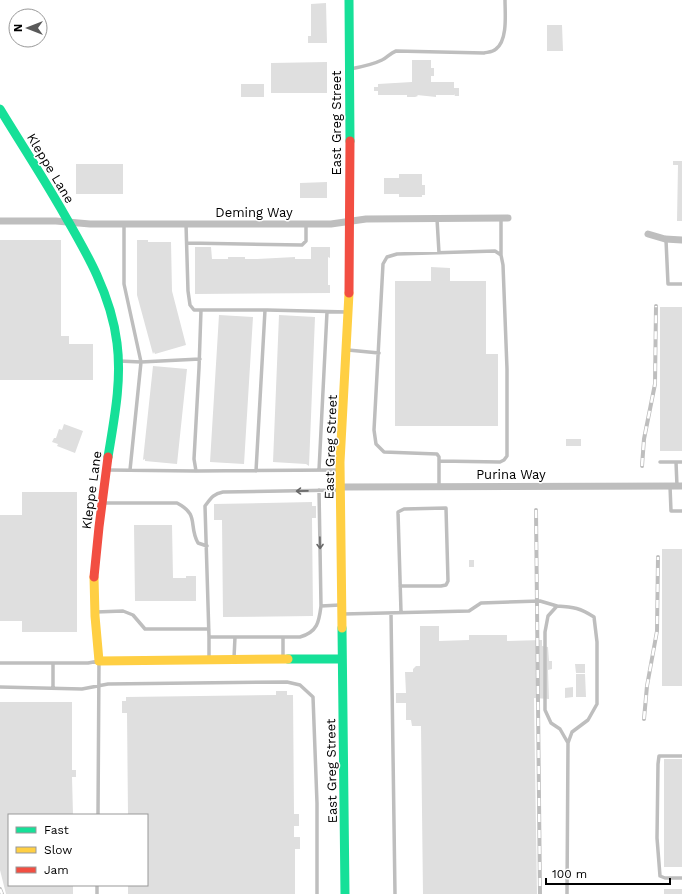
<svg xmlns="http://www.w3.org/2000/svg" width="682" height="894" viewBox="0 0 682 894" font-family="'Work Sans',sans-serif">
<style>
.building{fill:#dfdfdf}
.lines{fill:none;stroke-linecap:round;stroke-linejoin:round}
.lane{stroke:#bebebe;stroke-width:3.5}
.street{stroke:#bebebe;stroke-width:7}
.fast{stroke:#16e098;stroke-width:9}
.slow{stroke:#ffcf43;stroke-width:9}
.jam{stroke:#f24e42;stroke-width:9}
.rail-casing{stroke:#bebebe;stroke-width:4}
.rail{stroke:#fff;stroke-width:2.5;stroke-dasharray:8;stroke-linecap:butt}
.oneway{stroke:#686868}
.labels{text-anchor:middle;stroke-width:3;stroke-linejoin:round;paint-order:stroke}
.street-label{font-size:13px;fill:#000;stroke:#fff}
</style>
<rect width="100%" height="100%" fill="#fff"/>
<!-- building -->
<path class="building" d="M326,3L327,43H308V36H311V4Z
M547,25H562L563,51H547Z
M412,60H431V68H434V76H431V82H454V88H459V96H455L454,94V95H436V97L417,95L418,96L415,97H407V95H378V91H374V87H378V84L412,82Z
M327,62V93H271V63Z
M241,84H264V97H241Z
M673,161H682V221H677L678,165H673Z
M76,164H123V194H76Z
M399,174H422V185H425V195H422V197H399V194H384V178H399Z
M327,182V198H300V183Z
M0,240H61V336H69V344H93V380H0Z
M137,240H148V242H171L172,291L186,345L155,354L154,352L153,354L137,295Z
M195,247H211L212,259H228V257H245V259H257L295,257V259H311V247H330V258L328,257V285H330V293L195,294Z
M431,267L450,268V281H486V354H498V426H395V281H431Z
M660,307H682V451H660Z
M219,315L253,317L244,464L210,462Z
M279,315L315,317L309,466L306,464L273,462Z
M153,366L187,369L177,464L145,461V459L143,460Z
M64,424L83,431L75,453L57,446L58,444L52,442L54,438H56L59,429L62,430Z
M566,439H581V446H566Z
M22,492H77V632H22V621H0V515H22Z
M312,502V506H316V518H312L313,616L223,617L222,520H214V504Z
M134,525H172L173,578H186V576H196V601H135Z
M662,549H682V686H662Z
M469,560H474V567H469Z
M420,626H439V641L469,640V635H507V641L542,640V646L548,647L549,661H552V669L548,670L549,699L534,698L537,894H423L421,726H412L411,720H406V703H396V693H406L405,672H413V669L416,666H420Z
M575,664H585V673H576Z
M576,674H585L586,697H576Z
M573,687V697L565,698V688Z
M276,691H287V695H293L294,814H299V826H294V837H300V849H295V894H128V885H147V815H128L127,713H122V701H126V697L276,695Z
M0,702H72V770H76V777H72L73,815H9V885H73V894H6L0,870Z
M664,759H682V867H664Z
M664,889H682V894H664Z"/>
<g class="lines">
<!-- lane -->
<path class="lane" d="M350,69C361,67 372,65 382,60C387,58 390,53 396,51L484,53C488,52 493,52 496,49C508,40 505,13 505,0
M501,218V255
M437,219L439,253
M124,224V284L141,362L130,470
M186,224L188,291L190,305L194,310H267L348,312
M666,240L668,284H682
M187,243L302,245L306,241V224
M201,310L199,368L194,459L196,471L340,470
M348,350L379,353
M119,361L141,362L200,359
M660,462H682
M676,462L677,486
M107,470L196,471
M319,470L327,312
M256,471L265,310
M439,486V457L437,454L384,452L376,444L374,430L383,264L387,257L397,254L495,251L501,255L503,265L507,369V456L504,460L500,462L439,461
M670,486L671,511H682
M319,490L321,606C319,621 318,632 300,637H209L205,506C211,498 213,494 223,492L340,490
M103,503H177C200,515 188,525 198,543L207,546
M400,586H441L446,585L448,581L446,508L404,509L398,512C399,546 400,579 401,612
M321,606L340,605
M96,612L123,611L133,615L145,629H209
M391,613L395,894
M343,614L469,611L481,603L540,601L557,606
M283,637V658
M234,658L235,637
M209,660V637
M0,663H88L99,661L98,815
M0,687L82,689L108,684L287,682L300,685L313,697L317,803V894
M53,688V663
M682,756H659L658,764L657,838L660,876L665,878H682
M97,894V885
M567,894L568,743L572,732L588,720L597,704V642L594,617C580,608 574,607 557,606L548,616L545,632V710L551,723L560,729L568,743"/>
<!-- street -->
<path class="street" d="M0,221H56L90,224H331L366,219L508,218
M648,234L665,239L682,240
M341,487L682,486"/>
<!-- fast -->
<path class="fast" d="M349,0L350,141
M0,109C20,142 41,174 60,207C85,250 111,293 117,343C122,381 114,420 108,457
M342,628L345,894
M288,659H342"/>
<!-- slow -->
<path class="slow" d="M94,577L95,616L99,661L288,659
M342,628L340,462L349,293"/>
<!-- jam -->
<path class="jam" d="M349,293L350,141
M94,577L99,527L108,457"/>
<!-- rail casing -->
<g class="rail-casing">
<path id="rail" d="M642,466L644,439L655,384L656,306
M536,510L540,894
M644,719L647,686L657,631L658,557
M0,889L2,894"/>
</g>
<!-- rail -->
<use href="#rail" class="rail"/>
</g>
<!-- one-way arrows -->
<defs><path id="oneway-shaft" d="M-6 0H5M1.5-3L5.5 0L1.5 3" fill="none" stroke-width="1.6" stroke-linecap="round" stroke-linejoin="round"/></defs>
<g class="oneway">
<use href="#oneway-shaft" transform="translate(302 491) rotate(179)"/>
<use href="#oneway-shaft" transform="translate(320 543) rotate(89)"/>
</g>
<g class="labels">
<!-- street labels -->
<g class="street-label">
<text transform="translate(336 123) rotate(-90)" y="5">East Greg Street</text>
<text transform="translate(51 168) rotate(59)" y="5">Kleppe Lane</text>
<text x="254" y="217">Deming Way</text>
<text transform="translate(330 447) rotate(-88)" y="5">East Greg Street</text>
<text x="511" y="479">Purina Way</text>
<text transform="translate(91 490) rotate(-82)" y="5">Kleppe Lane</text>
<text transform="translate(331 771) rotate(-91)" y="5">East Greg Street</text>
</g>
</g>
<!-- legend -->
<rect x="8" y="814" width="140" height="72" fill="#ffffff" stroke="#999999"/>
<rect x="16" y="827" width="20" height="6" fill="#16e098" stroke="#999999"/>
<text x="44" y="834" font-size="12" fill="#000000">Fast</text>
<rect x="16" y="847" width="20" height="6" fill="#ffcf43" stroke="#999999"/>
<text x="44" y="854" font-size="12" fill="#000000">Slow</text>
<rect x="16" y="867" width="20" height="6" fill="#f24e42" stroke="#999999"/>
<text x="44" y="874" font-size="12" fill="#000000">Jam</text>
<!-- north arrow -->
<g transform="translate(28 28) rotate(270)"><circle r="19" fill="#ffffff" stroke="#999999"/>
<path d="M0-3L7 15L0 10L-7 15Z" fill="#595959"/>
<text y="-6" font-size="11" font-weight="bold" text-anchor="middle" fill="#000000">N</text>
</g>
<!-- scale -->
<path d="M546 878v6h124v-6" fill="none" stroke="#000000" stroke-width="2"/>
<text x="552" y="878" font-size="12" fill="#000000" stroke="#ffffff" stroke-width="3" paint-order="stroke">100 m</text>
</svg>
